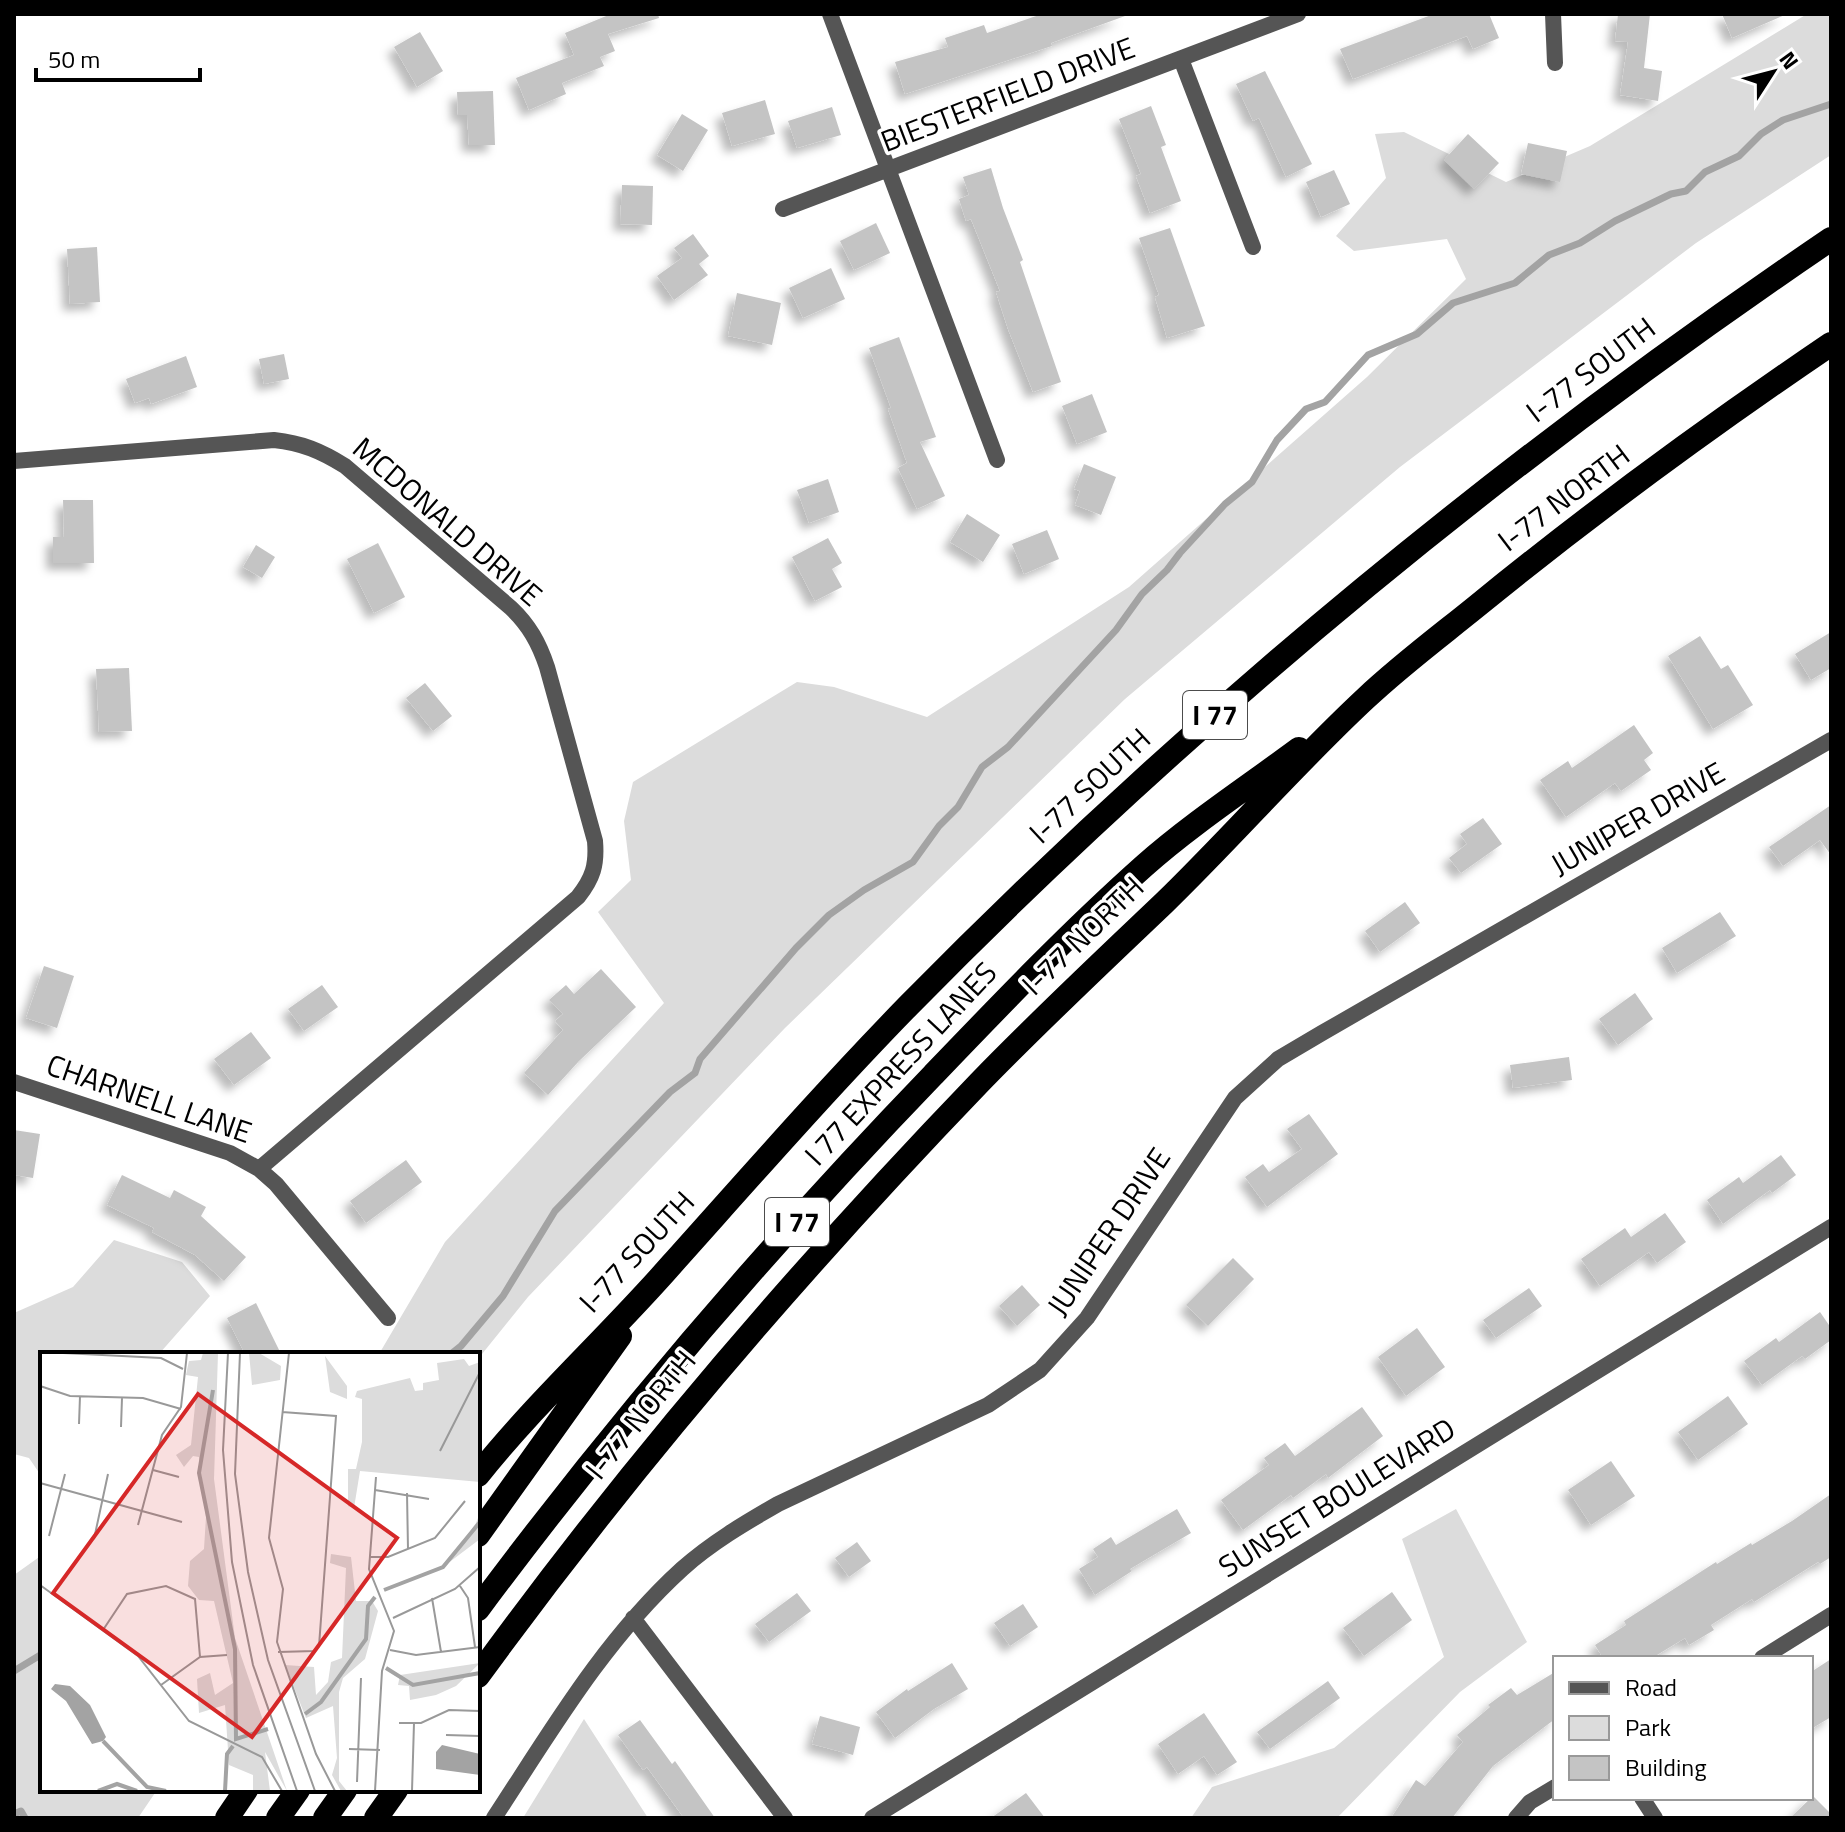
<svg xmlns="http://www.w3.org/2000/svg" width="1845" height="1832" viewBox="0 0 1845 1832" font-family="'Titillium Web',sans-serif">
<style>
.green{fill:#dcdcdc}
.lines{fill:none;stroke-linecap:round;stroke-linejoin:round}
.stream{stroke:#a3a3a3;stroke-width:7}
.building{fill:#c4c4c4;filter:url(#shadow)}
.street{stroke:#555;stroke-width:16}
.highway{stroke:#000;stroke-width:24}
.labels{text-anchor:middle;stroke-width:7;stroke-linejoin:round;paint-order:stroke}
.shield{fill:#fff;stroke:#4c4c4c;stroke-width:2}
.shield-label{font-size:28px;font-weight:bold;fill:#000}
.street-label{font-size:30px;fill:#000;stroke:#fff}
.inset-river{fill:none;stroke:#a3a3a3;stroke-width:4}
.inset-road{fill:none;stroke:#999;stroke-width:2}
.view{fill:#d62828;fill-opacity:0.15;stroke:#d62828;stroke-width:4}
.inset-edge{fill:none;stroke:#000;stroke-width:4}
</style>
<defs>
<filter id="shadow"><feDropShadow dx="-7" dy="7" stdDeviation="4" flood-color="#0004"/></filter>
</defs>
<rect width="100%" height="100%" fill="#fff"/>
<!-- green -->
<path class="green" d="M1807,14H1831V155L1696,243L1400,467L1125,699L785,1028L528,1297L478,1359V1354H379L445,1242L664,1003L598,912L631,880L624,821L633,782L797,682L834,687L927,717L1129,587L1367,377L1466,279L1447,239L1354,251L1336,236L1386,178L1375,134L1404,132L1506,182L1590,146Z
M114,1240L182,1262L210,1296L159,1354H42V1477L29,1458L14,1454V1313L73,1287Z
M1456,1509L1527,1642L1460,1692L1337,1818H1191L1212,1787L1334,1748L1444,1657L1402,1539Z
M42,1555V1790H157L138,1818H14V1575Z
M584,1719L648,1818H523Z"/>
<g class="lines">
<!-- stream -->
<path class="stream" d="M451,1354L461,1346L503,1296L555,1211L670,1092L695,1073L700,1059L796,948L829,915L864,890L913,862L939,826L958,807L982,767L1008,747L1116,630L1142,594L1167,570L1180,553L1225,504L1252,482L1277,440L1306,409L1325,402L1368,355L1417,334L1453,303L1515,283L1549,255L1580,243L1615,221L1671,194L1686,191L1705,172L1739,156L1761,134L1783,120L1831,104
M14,1671L42,1654
M14,1814L21,1811L25,1818"/>
</g>
<!-- building -->
<path class="building" d="M611,14H658L659,18L608,34L615,51L600,57L604,66L562,83L566,94L529,110L516,78L574,55L565,33Z
M1042,14L1125,16L1051,43L1052,46L905,94L895,62L948,47L945,38L984,25L987,33Z
M1434,14H1489L1499,38L1473,49L1467,36L1353,79L1340,49Z
M1618,14H1650L1644,68L1662,71L1658,101L1620,95L1628,42L1615,41Z
M1722,14H1787L1732,38Z
M420,32L443,71L417,87L394,47Z
M1265,71L1312,164L1286,177L1259,118L1253,121L1236,84Z
M493,91L495,145H469L467,115H458L457,92Z
M765,100L775,134L732,146L722,113Z
M1151,106L1166,145L1161,147L1181,201L1150,213L1136,176L1141,174L1119,119Z
M832,107L841,135L797,148L788,121Z
M682,114L708,130L683,171L657,155Z
M1468,134L1499,163L1474,189L1444,160Z
M1528,143L1567,151L1560,182L1521,174Z
M991,168L1003,208L1023,260L1020,262L1061,382L1033,392L1008,329L996,292L1000,291L971,219L966,221L959,199L969,195L963,177Z
M1334,170L1350,204L1321,217L1306,182Z
M622,185L653,186L652,225L620,224Z
M876,223L890,253L854,270L840,241Z
M1170,228L1205,326L1167,338L1155,297L1159,295L1139,238Z
M693,234L709,256L699,264L708,275L674,300L657,276L682,258L674,248Z
M97,247L100,302L70,304L67,249Z
M831,268L845,299L803,318L789,288Z
M737,293L781,303L772,345L728,336Z
M899,337L936,437L920,442L945,496L917,509L898,468L907,463L888,409L891,408L869,348Z
M284,354L289,379L264,384L259,359Z
M186,356L197,387L151,404L149,398L135,403L126,379Z
M1092,394L1107,432L1077,444L1062,406Z
M1084,464L1116,477L1101,515L1075,505L1080,491L1074,489Z
M828,479L839,512L809,523L797,490Z
M63,500H93L94,563H53V537H64Z
M967,514L1000,535L983,562L950,542Z
M1047,530L1059,559L1024,574L1012,544Z
M828,538L842,563L832,569L842,587L815,601L792,557Z
M378,543L405,597L374,613L347,559Z
M256,545L275,557L262,578L243,567Z
M1831,632V668L1811,680L1795,654Z
M1700,636L1721,669L1728,665L1753,705L1713,729L1668,656Z
M129,668L132,731L99,732L96,669Z
M425,683L452,716L433,731L406,698Z
M1634,725L1653,753L1644,760L1651,770L1621,791L1615,783L1566,817L1540,780L1568,761L1572,768Z
M1831,805V855L1820,840L1783,866L1769,847Z
M1483,818L1502,844L1461,873L1449,858L1467,844L1460,834Z
M1405,902L1420,923L1380,952L1365,931Z
M1720,912L1736,936L1677,973L1662,948Z
M44,966L74,976L57,1028L26,1018Z
M601,969L636,1007L579,1061L548,1095L524,1073L563,1030L555,1021L563,1014L549,1000L566,985L574,994Z
M322,985L338,1007L304,1031L288,1009Z
M1635,993L1653,1019L1618,1045L1599,1019Z
M251,1032L271,1058L234,1085L214,1059Z
M1569,1057L1572,1080L1513,1088L1510,1065Z
M1309,1114L1338,1154L1267,1207L1245,1177L1263,1164L1269,1172L1302,1149L1287,1129Z
M14,1130L40,1134L33,1178L14,1175Z
M1781,1155L1796,1175L1772,1193L1770,1190L1723,1224L1707,1200L1739,1177L1743,1183Z
M406,1160L422,1182L366,1223L350,1201Z
M122,1175L170,1198L174,1190L206,1207L201,1216L246,1257L224,1281L195,1255L152,1232L154,1228L107,1205Z
M1665,1213L1686,1242L1657,1263L1649,1252L1600,1286L1581,1259L1625,1228L1631,1237Z
M1233,1258L1254,1279L1208,1326L1186,1305Z
M1022,1285L1040,1305L1017,1326L999,1306Z
M1529,1288L1542,1306L1496,1338L1483,1320Z
M256,1303L281,1354H245L227,1318Z
M1820,1312L1831,1328V1340L1805,1359L1802,1356L1762,1385L1744,1361L1776,1338L1779,1342Z
M1417,1328L1445,1367L1406,1396L1378,1357Z
M1728,1396L1748,1424L1698,1460L1678,1432Z
M1362,1407L1383,1436L1328,1478L1326,1474L1293,1498L1291,1495L1243,1530L1221,1500L1269,1465L1264,1458L1285,1443L1295,1456Z
M1611,1461L1635,1496L1591,1525L1568,1490Z
M1831,1494V1557L1820,1564L1818,1562L1754,1602L1752,1599L1711,1625L1714,1630L1689,1645L1685,1638L1652,1658H1603L1595,1645L1626,1625L1624,1621L1716,1562L1717,1564L1751,1543L1752,1545L1792,1521Z
M1177,1509L1191,1533L1130,1569L1132,1571L1095,1595L1079,1569L1098,1557L1093,1549L1111,1537L1116,1545Z
M857,1542L871,1561L849,1577L835,1558Z
M1392,1592L1412,1620L1364,1656L1343,1628Z
M797,1593L811,1611L769,1642L755,1624Z
M1023,1604L1038,1627L1010,1646L994,1623Z
M1831,1659V1717L1811,1729V1672Z
M952,1663L968,1689L934,1709L895,1738L876,1712L907,1689L908,1691Z
M1555,1672V1719L1493,1766L1452,1818H1391L1416,1780L1425,1786L1463,1742L1457,1735L1490,1707L1488,1705L1511,1688L1517,1695Z
M1328,1681L1340,1698L1270,1749L1257,1732Z
M1204,1713L1237,1762L1217,1775L1204,1756L1178,1774L1158,1744Z
M820,1716L860,1727L853,1755L812,1744Z
M640,1720L672,1764L675,1761L715,1818H684L647,1767L643,1770L618,1735Z
M1026,1793L1045,1818H991Z
M1813,1796L1831,1814V1818H1790Z"/>
<g class="lines">
<!-- street -->
<path class="street" d="M830,14L997,460
M1553,14L1555,63
M1181,59L1253,247
M783,209L1298,14
M14,461L274,440C302,443 321,451 345,466L511,608C529,625 539,643 547,667L595,841C597,865 593,878 578,897L259,1169
M14,1082L230,1153L259,1169L276,1184L388,1318
M633,1618L785,1818
M1762,1658L1831,1615
M1642,1798L1655,1818
M494,1818C551,1731 604,1640 682,1569C711,1543 745,1523 778,1504L988,1405L1040,1370L1087,1318L1235,1098L1278,1059L1322,1033L1831,740
M872,1818L1831,1227
M1516,1818L1530,1802L1555,1787"/>
<!-- highway -->
<path class="highway" d="M478,1475C538,1400 609,1336 672,1264C750,1177 827,1089 909,1005C1190,719 1499,464 1831,239
M478,1535L620,1336
M478,1609C618,1421 771,1243 933,1075C1002,1003 1070,932 1144,866C1190,825 1249,786 1299,749
M478,1676C630,1467 799,1270 979,1083C1039,1021 1102,962 1164,903C1233,836 1296,763 1366,698C1401,665 1440,636 1477,606C1591,513 1710,426 1831,344
M227,1818L246,1790
M278,1818L298,1790
M325,1818L345,1790
M376,1818L396,1790"/>
</g>
<g class="labels">
<!-- shield labels -->
<g class="shield">
<rect x="1183" y="691" width="64" height="48" rx="6"/>
<rect x="765" y="1198" width="64" height="48" rx="6"/>
</g>
<g class="shield-label">
<text x="1215" y="725">I 77</text>
<text x="797" y="1232">I 77</text>
</g>
<!-- street labels -->
<g class="street-label">
<text transform="translate(1008 95) rotate(-21)" y="10">BIESTERFIELD DRIVE</text>
<text transform="translate(1591 370) rotate(-37)" y="10">I-77 SOUTH</text>
<text transform="translate(1564 498) rotate(-37)" y="10">I-77 NORTH</text>
<text transform="translate(447 522) rotate(41)" y="10">MCDONALD DRIVE</text>
<text transform="translate(1090 786) rotate(-43)" y="10">I-77 SOUTH</text>
<text transform="translate(1638 819) rotate(-30)" y="10">JUNIPER DRIVE</text>
<text transform="translate(1083 936) rotate(-44)" y="10">I-77 NORTH</text>
<text transform="translate(901 1064) rotate(-47)" y="10">I 77 EXPRESS LANES</text>
<text transform="translate(149 1099) rotate(19)" y="10">CHARNELL LANE</text>
<text transform="translate(1109 1232) rotate(-56)" y="10">JUNIPER DRIVE</text>
<text transform="translate(637 1252) rotate(-47)" y="10">I-77 SOUTH</text>
<text transform="translate(641 1415) rotate(-51)" y="10">I-77 NORTH</text>
<text transform="translate(1337 1498) rotate(-32)" y="10">SUNSET BOULEVARD</text>
</g>
</g>
<!-- overview -->
<g transform="translate(40 1352)">
<rect width="440" height="440" fill="#fff"/>
<path d="M163,1H178L174,127L195,286L247,439L225,400L230,439H213V423L189,413L185,353L159,361L157,327L170,321L175,343L193,331L174,249L159,248L148,234L150,209L164,197L166,165L159,105L153,104L144,115L136,103L151,93L158,25L146,23L147,18L149,9L161,8ZM209,1H219L241,14L240,28L212,33ZM285,4L307,34V47L290,40ZM424,7L429,14L440,10V130L320,119L314,156L308,154V117H316L322,90V47L315,45L317,39L370,26L375,39L383,38V31L399,28L397,11ZM440,161V187L407,212L436,171ZM291,202L311,205L316,249H332L338,259L325,307L303,326L299,340V429L307,439H301L292,423L297,406L293,354L266,366L245,313L274,315L276,343L288,330L291,310L302,306L306,216L290,211ZM440,311L416,334L396,343L370,348L369,334L358,333L360,323Z" fill="#dcdcdc"/>
<path d="M15,332L30,334L50,353L66,385L63,389L52,392L26,349L11,337ZM402,393L440,402V423L396,417V400Z" fill="#a3a3a3"/>
<path class="inset-river" d="M173,38L159,121L195,297L196,387L228,377M344,238L403,215L440,170M346,316L373,333L440,321M265,362L281,350L326,287L328,254L335,245M63,389L107,435L126,439M58,439L77,432L97,439M185,439L187,402L193,394"/>
<path class="inset-road" d="M23,1L121,6L143,17M188,1L183,98L192,210L213,313L257,439M200,1L195,122L208,220L228,308L275,439M249,1L229,186L243,237L237,290L276,402L295,439M0,34L30,44L103,46L141,57M39,72L40,44M81,75L82,46M400,99L440,20M113,118L139,125M0,131L142,170M335,138L389,147M367,141L368,197M98,173L122,83L141,55L147,1M9,184L25,122M54,187L68,122M330,205H348L395,186L425,149M0,233L98,304L149,369L222,405L242,439M420,234L428,246L435,295M392,246L401,300M353,266L415,237L440,215M63,278L87,242L126,234L155,247L160,305M350,298L376,303L440,295M238,300L274,299L279,294L296,64L242,60M121,333L160,305L187,303M359,371H381L409,358L440,359M406,383L440,384M309,397L340,398M317,430L321,326M335,439L342,319L354,279L329,217L336,125M372,439L374,371"/>
<path class="view" d="M158,42L357,186L212,385L13,241Z"/>
<rect width="440" height="440" class="inset-edge"/>
</g>
<!-- border -->
<rect width="1845" height="1832" fill="none" stroke="#000000" stroke-width="32"/>
<!-- legend -->
<rect x="1553" y="1656" width="260" height="144" fill="#ffffff" stroke="#999999" stroke-width="2"/>
<rect x="1569" y="1682" width="40" height="12" fill="#555555" stroke="#999999" stroke-width="2"/>
<text x="1625" y="1696" font-size="24" fill="#000000">Road</text>
<rect x="1569" y="1716" width="40" height="24" fill="#dcdcdc" stroke="#999999" stroke-width="2"/>
<text x="1625" y="1736" font-size="24" fill="#000000">Park</text>
<rect x="1569" y="1756" width="40" height="24" fill="#c4c4c4" stroke="#999999" stroke-width="2"/>
<text x="1625" y="1776" font-size="24" fill="#000000">Building</text>
<!-- north arrow -->
<g transform="translate(1773 72) rotate(54)" stroke="#ffffff" stroke-width="6" paint-order="stroke">
<path d="M0-6L14 30L0 20L-14 30Z" fill="#000000"/>
<text y="-12" font-size="22" font-weight="bold" text-anchor="middle" fill="#000000">N</text>
</g>
<!-- scale -->
<path d="M36 68v12h164v-12" fill="none" stroke="#000000" stroke-width="4"/>
<text x="48" y="68" font-size="24" fill="#000000" stroke="#ffffff" stroke-width="6" paint-order="stroke">50 m</text>
</svg>
